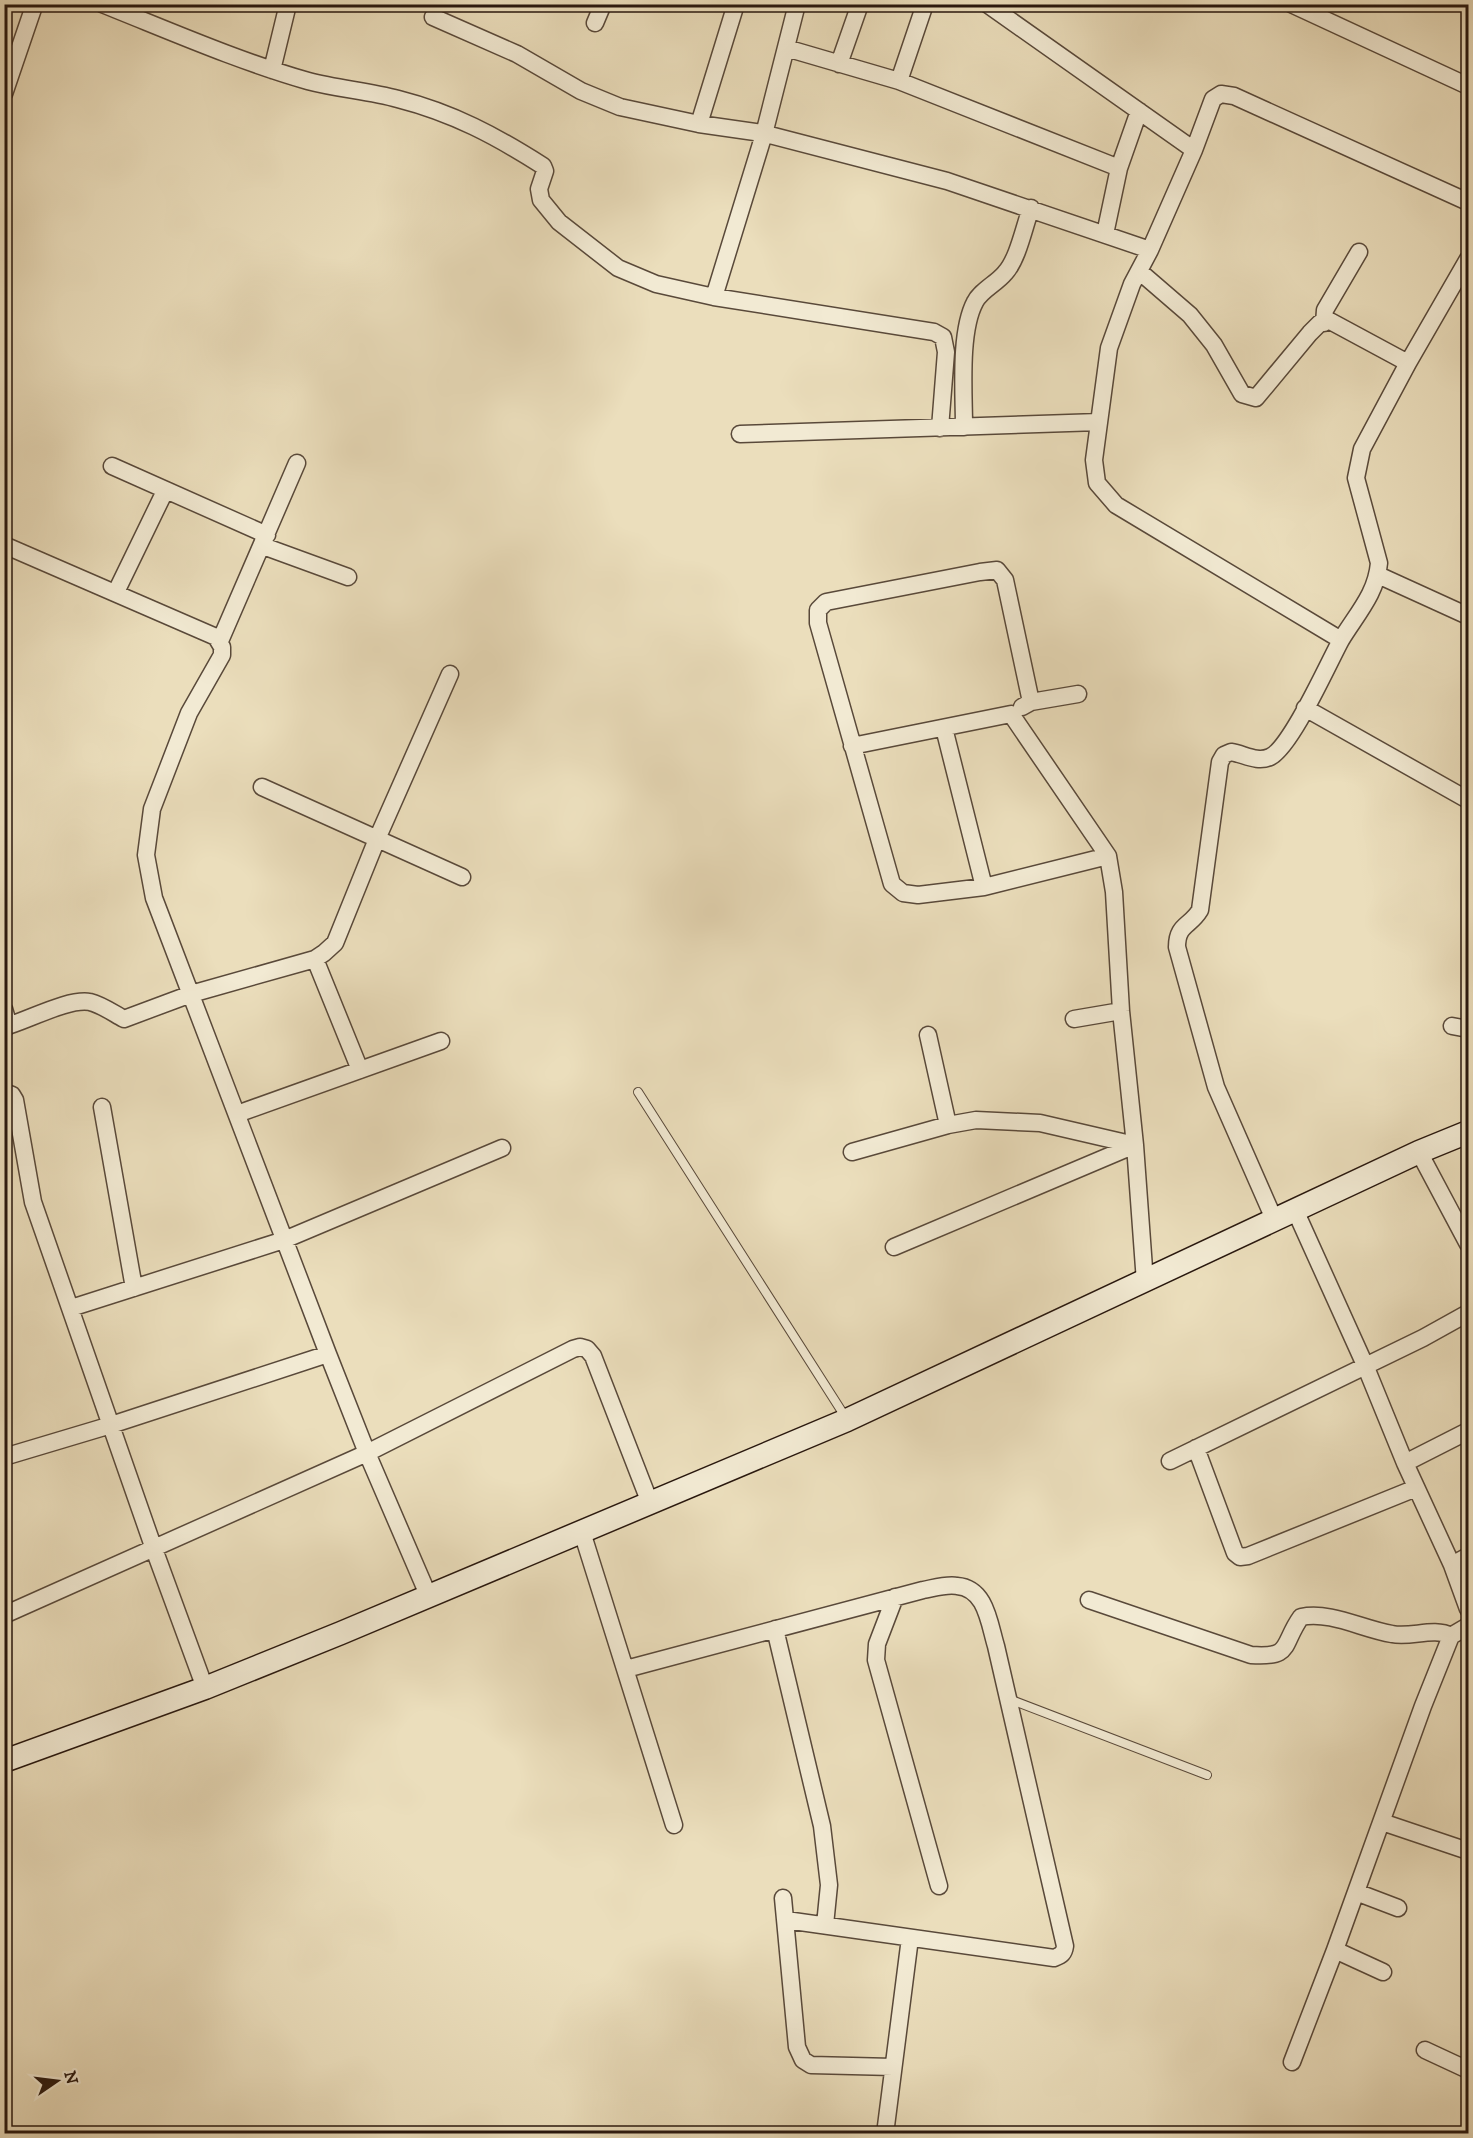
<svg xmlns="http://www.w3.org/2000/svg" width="1473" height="2138" viewBox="0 0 1473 2138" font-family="'IM FELL DW Pica',serif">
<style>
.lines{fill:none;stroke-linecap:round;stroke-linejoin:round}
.lane-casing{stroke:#59493a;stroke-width:10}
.street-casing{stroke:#59493a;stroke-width:19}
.secondary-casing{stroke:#28170e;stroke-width:25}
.lane{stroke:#f2ead3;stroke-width:8}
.street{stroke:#f2ead3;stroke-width:16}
.secondary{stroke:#f2ead3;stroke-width:22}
</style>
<rect width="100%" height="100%" fill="#ebdebc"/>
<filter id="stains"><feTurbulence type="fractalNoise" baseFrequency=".00333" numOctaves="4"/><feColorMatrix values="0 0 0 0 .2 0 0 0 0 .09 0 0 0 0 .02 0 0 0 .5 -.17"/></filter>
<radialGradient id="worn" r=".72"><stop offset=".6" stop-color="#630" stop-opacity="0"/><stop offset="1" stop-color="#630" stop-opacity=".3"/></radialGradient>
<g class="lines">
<!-- lane casing -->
<g class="lane-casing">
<path id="lane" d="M638,1092L846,1418
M1009,1699L1207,1775"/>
</g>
<!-- street casing -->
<g class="street-casing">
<path id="street" d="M102,4C170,31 238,61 308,81C338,89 369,91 398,99C453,113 496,136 543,166L545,171L539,189L541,200L559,222L618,268L656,284L714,297L934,332L943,337L946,352L940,428
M987,4L1194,150
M1291,4L1468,86
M433,17L517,54L581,91L620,107L699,124L762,133L947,181L1150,250
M595,23L603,4
M786,48L899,81L1119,168
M839,64L860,4
M272,70L288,4
M899,81L925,4
M4,94L34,6L31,4
M699,124L736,4
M1105,234L1119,168L1139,111
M1139,271L1190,315L1214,345L1242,394L1256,398L1310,333L1320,323L1330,321L1408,363
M714,297L764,134L797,4
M1324,323L1325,310L1359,252
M964,427C964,393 959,332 975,302C981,290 996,284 1005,273C1018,259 1024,227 1031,208
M740,434L1099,422
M112,466L267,535
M4,545L216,637L222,647V655L189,713L152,809L146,855L154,898L328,1354L367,1453L429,1597
M263,546L348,577
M1378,575L1468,616
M116,592L165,491
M1341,640L1116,505L1097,483L1094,460L1109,348L1132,284L1150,250L1194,150L1213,99L1221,94L1234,96L1468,202
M220,641L297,463
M1031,702L1005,580L997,570L980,572L826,602L818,610V623L892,884L903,893L918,895L984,887L1108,856
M1022,707L1031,702L1078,694
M1305,708L1468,800
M944,728L984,887
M852,746L1011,714L1108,856L1114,892L1121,1011L1135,1145L1145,1282
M262,787L462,877
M315,959L360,1070
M4,1009L9,1026
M1074,1019L1121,1011
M1452,1026L1468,1029
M4,1027C27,1021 68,998 90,1002C102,1005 113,1013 124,1019L191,994L315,959L324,953L335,943L377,839L450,674
M928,1035L948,1125
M4,1092L12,1095L15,1100L33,1202L154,1549L205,1688
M102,1107L134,1288
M237,1114L441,1041
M852,1152L948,1125L976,1120L1040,1123L1135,1145L894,1247
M1419,1152L1468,1244
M1295,1210L1365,1365L1405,1463L1452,1565L1468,1609
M1274,1219L1216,1087L1177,947C1177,924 1190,927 1200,910L1220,762L1224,755L1231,752C1244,754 1257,763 1270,757C1291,747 1328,664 1341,640C1350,625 1362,610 1370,594C1375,584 1378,574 1379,563L1356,478L1362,449L1408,363L1468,259
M71,1308L284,1240L502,1148
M1196,1448L1235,1553L1240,1557L1248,1556L1416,1488
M4,1457L111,1425L328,1354
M1170,1461L1423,1338L1468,1313
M1405,1463L1468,1431
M582,1532L674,1825
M1452,1565L1468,1556
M895,1597L877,1644L876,1660L939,1886
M1089,1600L1251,1655C1293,1658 1281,1645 1301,1617C1331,1611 1362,1629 1392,1634C1411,1638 1434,1627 1451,1636
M4,1615L367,1453L573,1349L580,1347L587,1349L593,1356L650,1503
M775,1629L822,1826L829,1885L825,1925
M626,1669L923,1590C934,1588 947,1584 957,1586C986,1588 989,1623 996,1646L1065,1946C1064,1953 1062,1955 1054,1958L786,1920
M1382,1822L1468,1851
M1356,1892L1398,1908
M783,1898L797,2047L803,2060L811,2065L893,2067
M1335,1950L1383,1972
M1425,2050L1468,2070
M1292,2062L1335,1950L1423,1706L1451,1636L1468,1626
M885,2134L910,1938"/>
</g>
<!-- secondary casing -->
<g class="secondary-casing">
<path id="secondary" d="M4,1761L205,1688L341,1633L847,1420L1419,1152L1468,1132"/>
</g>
<!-- lane -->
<use href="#lane" class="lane"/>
<!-- street -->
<use href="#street" class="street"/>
<!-- secondary -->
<use href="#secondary" class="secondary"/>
</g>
<!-- margin -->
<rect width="1473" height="2138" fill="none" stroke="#ebdebc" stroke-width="24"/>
<rect x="6" y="6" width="1461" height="2126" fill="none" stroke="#28170e" stroke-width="3"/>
<rect x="12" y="12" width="1449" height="2114" fill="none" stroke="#28170e" stroke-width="1.5"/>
<!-- north arrow -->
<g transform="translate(57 2081) rotate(76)" stroke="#f2ead3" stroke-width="4.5" paint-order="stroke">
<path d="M0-4.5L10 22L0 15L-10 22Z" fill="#28170e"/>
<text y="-9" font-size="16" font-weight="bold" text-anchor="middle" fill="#28170e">N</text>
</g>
<rect width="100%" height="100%" filter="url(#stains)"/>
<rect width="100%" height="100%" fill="url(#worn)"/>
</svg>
